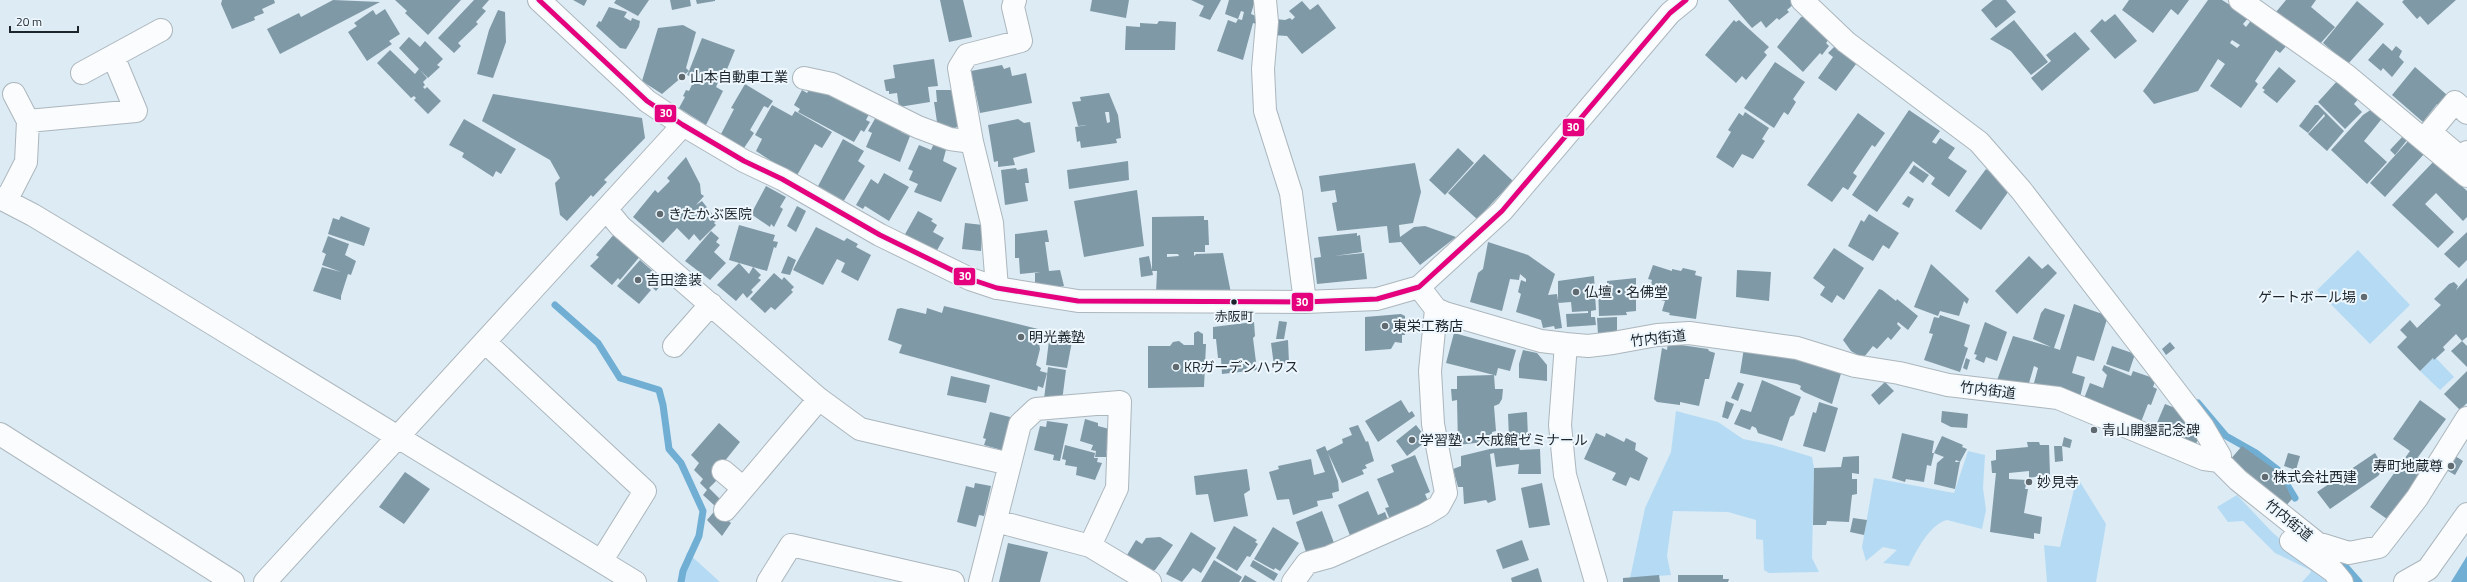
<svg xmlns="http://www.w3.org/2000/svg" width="2467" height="582" viewBox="0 0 2467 582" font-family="'Titillium Web','Noto Sans JP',sans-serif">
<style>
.green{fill:#b5dbf4}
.water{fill:#70aed4}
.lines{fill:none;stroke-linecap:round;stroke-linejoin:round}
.stream{stroke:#70aed4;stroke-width:7}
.building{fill:#7f99a6;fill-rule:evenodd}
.minor-casing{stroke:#acb6bd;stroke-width:24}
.highway-casing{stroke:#acb6bd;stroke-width:24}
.minor{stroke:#fafcfd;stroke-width:22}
.highway{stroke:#fafcfd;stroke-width:22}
.bus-1-casing{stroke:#edf7fd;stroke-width:8}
.bus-1{stroke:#e5007d;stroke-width:5}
.poi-dot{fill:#606a71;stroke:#edf7fd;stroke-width:1.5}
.bus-dot{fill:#1c252b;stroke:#edf7fd;stroke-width:1.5}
.labels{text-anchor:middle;stroke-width:4;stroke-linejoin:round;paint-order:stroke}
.bus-label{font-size:13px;fill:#1c252b;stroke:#edf7fd}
.poi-label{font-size:14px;fill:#1c252b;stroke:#edf7fd;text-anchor:start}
.street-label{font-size:14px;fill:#1c252b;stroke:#edf7fd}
.line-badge{stroke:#edf7fd;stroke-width:1.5}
.badge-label{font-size:11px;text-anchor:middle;font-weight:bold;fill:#fff}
</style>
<rect width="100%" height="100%" fill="#ddebf4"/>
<!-- green -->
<path class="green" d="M2358,250L2410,305L2370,344L2317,290Z
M2433,358H2436L2454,377L2440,390L2420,371Z
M1676,411L1718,422L1743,439L1773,445L1812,457L1814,468L1812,558L1819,572L1769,573L1764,570L1763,540L1756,539V520L1728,512L1673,511L1667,556L1671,575L1630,578L1645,508L1671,452Z
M1968,451L1985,455L1983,488L1986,510L1982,529L1947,520C1930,524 1916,551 1909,566L1883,563L1897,550L1883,547L1866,561L1862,547L1874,478L1954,493Z
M2077,477L2106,524L2096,582H2047L2044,545L2060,547Z
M2237,495L2272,532L2330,582H2302L2311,572L2310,570L2275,553L2243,521L2228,522L2217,507Z
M687,552L720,582H679Z"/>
<!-- water -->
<path class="water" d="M2467,556V582H2451Z"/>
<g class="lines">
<!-- stream -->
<path class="stream" d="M555,305L598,343L620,378L659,390L663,405L669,449L681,463L703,511L699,536L683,571L681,582
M2198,403L2226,436L2256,453L2278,470L2295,498
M2345,566L2359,582"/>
</g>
<!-- building -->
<path class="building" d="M222,0H274L275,3L262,9L264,13L254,17L255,20L232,29L221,4Z
M333,0L380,2L280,54L267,29L299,13L301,17Z
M395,0H461L428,35L405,13L407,11Z
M474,0H489L482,8L486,11L476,22L478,24L458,43L461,46L454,53L438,38Z
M573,0H587L584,6Z
M616,0H649L638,16L614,3Z
M670,0H690L691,6L672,10Z
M696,0H715V1L697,4Z
M940,0H963L972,37L949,42Z
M1092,0H1129L1126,18L1090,11Z
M1191,0H1221L1210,20L1199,16L1204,6Z
M1229,0H1255L1251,14L1258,17L1256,24L1253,23L1243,60L1217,51L1228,20L1236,23L1238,19L1242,20L1244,12L1241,11L1238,19L1225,14Z
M1728,0H1793L1795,3L1787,10L1789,12L1779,20L1777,18L1766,28L1761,21L1752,28Z
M1993,0H2006L2016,12L1996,28L1981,10Z
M2129,0H2189L2178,15L2171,9L2153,33L2122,10Z
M2208,0H2222L2249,17L2243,24L2246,27L2253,18L2288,44L2280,53L2276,50L2255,81L2258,84L2241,108L2210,86L2225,64L2218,59L2198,91L2154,104L2143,91ZM2232,40L2240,45L2237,48L2230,43Z
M2286,0H2316L2311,7L2335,27L2319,45L2276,12Z
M2404,0H2456L2428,25L2420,16L2417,19L2402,2Z
M1302,1L1310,10L1318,4L1336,28L1302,54L1287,36L1272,35L1275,19L1285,20L1290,18L1292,20L1295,17L1289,11Z
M2357,1L2384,24L2348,64L2323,43Z
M609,7L627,12L624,17L631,21L632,18L640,21L639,27L626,49L620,48L596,26L599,21L601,22Z
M385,9L400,34L389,41L392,44L367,61L348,32L357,26L354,23L373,10L376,15Z
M498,10L505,12L506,42L493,78L477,74L489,30Z
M2115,14L2137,41L2115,59L2090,31L2102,19L2105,22Z
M1801,17H1809L1829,39L1826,43L1829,46L1822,55L1820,53L1803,72L1777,47Z
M1734,20L1736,22L1739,20L1769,47L1764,52L1767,55L1746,80L1742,76L1736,83L1705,55Z
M2014,20L2048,62L2031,75L2011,51L1990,39Z
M1159,21L1176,22L1175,50H1125L1126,26L1140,27V23L1157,24Z
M683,25L696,32L686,68L689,71L702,38L735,50L725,74L722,73L716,87L723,91L706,125L679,108L685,97L683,96L686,90L689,91L695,78L687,75L689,71L662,94L642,81L658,28Z
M2075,32L2090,49L2042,91L2031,78L2051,61L2046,55Z
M409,37L420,47L425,41L443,59L437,65L440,67L428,78L420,70L427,78L423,82L425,85L423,87L425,89L427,87L441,101L428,114L414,100L416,98L414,96L411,98L377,63L390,50L415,74L419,69L399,48Z
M2383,43L2392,51L2396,46L2402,51L2399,57L2404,62L2392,77L2383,68L2381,71L2368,60Z
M1837,44L1859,60L1836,91L1818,78L1833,57L1828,53Z
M934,59L938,86L928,87L930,102L899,107L897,93L889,94V91H886L884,80L895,78L893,65Z
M1775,62L1805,82L1793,99L1796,102L1788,115L1784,112L1774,128L1744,108Z
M1002,65L1004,69L1010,67L1012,76L1026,73L1032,103L980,113L971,71Z
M2279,67L2296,81L2277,103L2263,92L2265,90L2262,88Z
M2415,67L2455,102L2445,112L2437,104L2423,122L2392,95Z
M2339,79L2360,97L2354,104L2362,112L2345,129L2318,102Z
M814,82L870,112L866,120L870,122L864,132L861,130L854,142L798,112L800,109L794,105L802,90L807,93Z
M745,84L773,101L768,108L764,106L750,130L754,133L744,148L721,134L734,109L731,108Z
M936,90H953V101L957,102L959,125L953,130L937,122L934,102H937Z
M1109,93L1118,115L1121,138L1116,139L1117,143L1081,148L1080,141L1077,142L1075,127L1087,125L1078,126L1072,102L1081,101L1080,97ZM1105,112H1109L1110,122L1107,123Z
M493,94L642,118L645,138L604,180L607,182L593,197L591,195L567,221L560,215L555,183L560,178L550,160L482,121Z
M772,105L792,116L795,111L832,132L822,148L815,144L796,177L756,151L762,139L755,135Z
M2315,105H2318L2344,131L2327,151L2308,134L2325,116L2324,114L2308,133L2299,126Z
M2375,107L2384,116L2364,141L2387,162L2367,184L2331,150L2363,115Z
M1909,110L1940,131L1932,142L1936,144L1940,138L1955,148L1948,158L1967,171L1949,197L1931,184L1935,178L1913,161L1877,212L1852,195Z
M1745,112L1769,128L1762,139L1765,141L1753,159L1742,154L1733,168L1716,157L1731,132L1728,130L1739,113L1743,116Z
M1858,113L1885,133L1875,147L1872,145L1853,173L1857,176L1848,190L1843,187L1832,202L1807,185Z
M876,117L902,128L901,132L910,136L900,162L866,147L872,133L868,131Z
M464,119L516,149L501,174L496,171L493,177L462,157L464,153L449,145Z
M1018,119L1024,123L1030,122L1035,152L1013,158L1015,165L998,167V161L994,162L988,125Z
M2404,135L2408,139L2395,155L2390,150Z
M843,139L864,151L858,161L865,166L843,202L817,188Z
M2410,139L2425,153L2385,197L2370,183Z
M935,141L947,146L943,161L957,168L941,202L914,192L918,184L909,180L913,171L908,169L919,145L931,150Z
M1458,148L1474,163L1445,195L1429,180Z
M1484,154L1513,181L1477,219L1448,193Z
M686,157L700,184L701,194L704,196L696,205L702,201L717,220L714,223L716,225L700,241L694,234L689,240L677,228L663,243L633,217L655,190L658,193L670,181L667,178Z
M2435,160L2467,191V217L2463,221L2436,193L2425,204L2454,232L2438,248L2392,205Z
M1128,161L1129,180L1069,189L1067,170Z
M1415,163L1421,192L1413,223L1399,225L1400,237L1414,227L1425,226L1456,237L1420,265L1401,242L1389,243L1387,226L1337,231L1332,203L1337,202L1335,190L1321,192L1319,176Z
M1914,165L1929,175L1923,183L1909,173Z
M1016,168L1017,170L1027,168L1029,183H1025L1028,201L1005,205L1001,170Z
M1986,169L2011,188L1981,230L1955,211Z
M884,173L909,187L889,221L865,206L863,209L856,205L871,179L878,184Z
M766,186L786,197L780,207L783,209L774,227L771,224L770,227L751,214Z
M1137,190L1144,246L1084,257L1074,201Z
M1908,196L1914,199L1909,208L1902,204Z
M797,206L806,211L796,232L787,226Z
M918,211L933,219L931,221L937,225L933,232L944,238L936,252L904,236Z
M1869,214L1899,233L1889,249L1883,245L1873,261L1848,246L1861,220L1864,222Z
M341,216L370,228L364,246L328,234L333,218L339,220Z
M1204,216V220H1208L1209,245H1205V252H1194V256L1196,254L1223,253L1231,293H1156L1157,271H1152V217ZM1167,254H1178L1179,256L1167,257Z
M965,223L983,225L981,251L962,249Z
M739,225L775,235L773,241L778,242L776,248L774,247L767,271L729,260Z
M816,227L844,241L847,238L858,244L856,247L871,255L858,281L841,272L845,263L837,259L823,285L793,270Z
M1047,230L1049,242H1045L1049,271L1060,270L1064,286L1050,289L1035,287V273L1040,272L1020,274L1019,258H1015V234Z
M711,231L719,238L716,242L720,245L714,252L726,263L710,280L685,261Z
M616,232L642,254L620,280L618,278L612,285L590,266L599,257L596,255Z
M2467,232V260L2459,268L2444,254Z
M1357,233V236L1360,235L1362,252L1334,256L1364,253L1367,279L1317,284L1314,258L1321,257L1318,237Z
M328,236L349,244L345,255L356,261L351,275L348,274L341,296V300L313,291L322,267L341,272L322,265L326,254L322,252Z
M1488,242L1528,255L1555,274L1548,295L1557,294L1562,328L1555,329L1554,326L1543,328L1541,320L1516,312L1521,294L1518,292L1521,280L1526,282V279L1520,274L1519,280L1510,279L1502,311L1470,302L1478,273L1483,269Z
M1834,248L1864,268L1844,300L1837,295L1832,303L1820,295L1825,287L1813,278Z
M788,256L796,260L790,275L781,273Z
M1149,256L1153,275L1141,277L1139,258Z
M2029,256L2042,269L2048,264L2057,273L2017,314L1995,291Z
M640,260L657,275L660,272L667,278L656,291L649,284L647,287L651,290L639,304L617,286Z
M739,263L749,274L753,267L761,275L758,278L761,280L751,290L753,292L747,298L743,293L736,301L717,285Z
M1931,264L1969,299L1967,304L1964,301L1959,316L1940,311L1938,316L1914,307Z
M1653,265L1672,271V269L1681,271L1683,268L1696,271L1695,275L1702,277L1696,319L1669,315L1670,313L1662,311L1665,301L1648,297L1652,280L1648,279Z
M1737,270L1771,272L1769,301L1736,297Z
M774,273L782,280L784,277L794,287L791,290L793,292L775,310L771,307L765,313L750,299Z
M1594,276L1596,310L1591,311V317H1595L1596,325L1567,327L1566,314L1588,313V311L1572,312L1571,302L1558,303V281Z
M1636,278V311L1626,312L1627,315L1599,316L1598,288L1607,287V281Z
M2467,278V337L2462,341L2467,346V367L2451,351L2462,341L2456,334L2443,347L2445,350L2434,360L2433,358L2420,371L2397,347L2407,337L2400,330L2410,320L2417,328L2441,305L2434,299L2449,284L2454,282L2458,286L2456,290Z
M1879,289L1882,290L1896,301L1897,299L1918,316L1908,330L1898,322L1897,324L1901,328L1891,340L1888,337L1877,349L1873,346L1864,357H1861L1851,351L1843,340Z
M2074,304L2108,316L2094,361L2077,356L2072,373L2085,377L2080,397L2034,383L2038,368L2034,366L2027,390L1995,386L2013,336L2051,347L2033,339L2041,313L2045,308L2065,315L2054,348L2060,350Z
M944,306L1038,329L1035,338L1039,343L1040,349L1036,365L1041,368L1040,371L1047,373L1043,388L1038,386L1037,391L899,353L902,345L888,340L897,309L901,308L926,314L927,308L942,313Z
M1401,314L1405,316V335H1402V343L1395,342L1391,349L1365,351V317Z
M1940,315L1970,325L1964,346L1968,348L1960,372L1924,360L1933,334L1929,333L1934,317L1939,318Z
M1617,317V331L1598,334L1597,318Z
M1279,321L1287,322L1284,339H1276Z
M1254,322L1255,336L1253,338L1257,370L1222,374L1221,358H1218L1216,339H1213V327Z
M1985,322L2007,332L1997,361L1986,357L1984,363L1975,359L1977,355L1974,354Z
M1198,331L1203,334V344H1206L1204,387L1148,388V346H1170L1173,342L1179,341L1184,345H1194V333Z
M1050,332L1073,336L1067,368L1046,365Z
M1454,333L1516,350L1510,371L1498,368L1496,376L1494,375L1495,389H1503L1502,399L1499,404L1494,406L1496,431L1492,432V441L1458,445L1457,400L1452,401L1451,389H1457V376L1494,375L1446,363Z
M1288,340L1289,363L1274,366L1271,343Z
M2170,342L2175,348L2166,355L2162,349Z
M1668,343L1708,349L1709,351L1715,353L1709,379H1705L1699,406L1680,402V405L1657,402L1654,399L1662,348L1667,350Z
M2112,346L2135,354L2129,372L2106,364Z
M1744,348L1803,359L1842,370L1832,404L1804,392L1800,389L1801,386L1797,384L1740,373Z
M1523,350L1537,353L1547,365V381L1519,378V364Z
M1966,358L1970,360L1967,370L1963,368Z
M2104,365L2131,376L2133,371L2156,379L2153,387L2157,389L2151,405L2148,404L2141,422L2083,401L2090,383L2103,388L2107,375L2102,370Z
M1048,367L1066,370L1062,401L1044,399Z
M2467,371V403L2460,410L2444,394Z
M951,376L990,385L986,403L947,395Z
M1762,380L1801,397L1794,415L1790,417L1782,441L1758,433L1756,428L1752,426L1750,430L1734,424L1741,409L1751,412Z
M1738,382L1744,384L1738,401L1731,398Z
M1885,382L1894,391L1879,405L1871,395Z
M1401,400L1409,413L1412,411L1415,416L1378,442L1365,421Z
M2420,400L2446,419L2418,457L2428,464L2387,519L2370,507L2410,451L2393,439Z
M1726,401L1734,404L1728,419L1722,417Z
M1819,402L1838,408L1825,452L1803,446L1813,412L1816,413Z
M2165,404L2180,410L2200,435L2195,446L2154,430Z
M1942,411L1968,414L1967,428L1951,427L1941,422Z
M990,412L1014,418L1005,451L984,445L986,439L983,438Z
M1527,412L1528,438H1509L1508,414Z
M1085,419L1098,423V426L1113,430L1106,453L1111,454V457H1095L1096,451L1091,450L1093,445L1080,441Z
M1047,421L1068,424L1060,461L1053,460L1054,455L1034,450L1040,426L1046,427Z
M719,423L740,442L724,462L719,478L709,488L721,500L715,506L703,495L707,490L700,483L703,479L694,470L699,463L691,455Z
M1358,425L1366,442L1368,441L1374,461L1365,465L1367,468L1362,470L1364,474L1342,483L1328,453L1338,481L1339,491L1332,493L1333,498L1317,501L1318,506L1293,515L1289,499L1277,500L1269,472L1279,469L1278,466L1311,459L1314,475L1325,472L1316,450L1325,446L1327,451L1343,443L1342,439L1352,435L1349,428Z
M1416,425L1428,440L1407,456L1396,441Z
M1596,433L1605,437L1606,433L1624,442L1626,438L1636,443L1635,450L1648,458L1639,481L1630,477L1626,486L1612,480L1616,473L1584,459Z
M1902,433L1934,441L1932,453H1934L1931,466L1927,465L1924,482L1906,479L1905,482L1892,478Z
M1942,436L1963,445L1962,447L1967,449L1960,462L1956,460L1955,462H1960L1955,489L1934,484L1937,463L1944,457L1934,453Z
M2064,437L2072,440L2070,448L2062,446Z
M2027,442H2039L2040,445H2049L2050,474L2029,478V471L2009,473V479L2027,480L2025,489H2028L2024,513L2042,517L2040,534L2034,533V539L1990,532L1996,473H1992L1991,461L1996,460V450L2028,447Z
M1065,445L1095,453L1094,458H1098L1097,462L1102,463L1095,480L1076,475L1077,467L1065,465L1066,460L1062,459Z
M2054,446H2062L2063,461L2055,462Z
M2242,446L2274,469L2283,480L2292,499L2285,507L2229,461Z
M1519,447L1520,450L1540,449L1541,474H1518L1519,464L1496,467L1494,453L1490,454L1496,500L1488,503L1486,500L1464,504L1463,487H1458L1453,469L1461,466V456L1490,449Z
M2288,453L2300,456L2296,470L2284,466Z
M2375,453L2384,468L2378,476L2330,509L2317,492Z
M2452,454L2463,461L2455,475L2443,468Z
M1415,455L1430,492L1425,494L1431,508L1392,524L1385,508L1389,507L1377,479L1394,472L1391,465Z
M1859,456V474L1852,473V479H1857V494L1852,495L1849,522L1827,521L1826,525H1813L1814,468L1841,467L1843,457Z
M1247,469L1250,490L1244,494L1248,516L1214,522L1208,494L1196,495L1194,476Z
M405,472L430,489L404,524L379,507Z
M975,483L991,486L984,516L979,515L976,527L957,522L966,486L974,488Z
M1542,483L1550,525L1529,528L1521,488Z
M1368,491L1378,515L1385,512L1390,525L1351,538L1338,505Z
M718,507L721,514L731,523L722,536L707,520Z
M1322,511L1334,543L1312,553L1311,550L1306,552L1296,522Z
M1853,518L1867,520L1864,535L1850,532Z
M1234,526L1257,540L1255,542L1258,544L1250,557L1247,556L1237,571L1216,558Z
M1273,527L1299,543L1280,571L1275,568L1274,570L1254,559Z
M1191,532L1216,548L1201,573L1193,568L1182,582L1166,574Z
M1160,537L1173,545L1155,570L1151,571L1127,555L1136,540L1142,544L1146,538Z
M1522,540L1529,560L1503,569L1496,550Z
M1008,543L1048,552L1040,582H999Z
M1214,560L1242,577L1239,582H1201Z
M1253,560L1278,574L1274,581L1250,566Z
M1538,568L1542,582H1512L1511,578Z
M1245,575L1257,582H1241Z
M1659,575L1660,582H1623V578Z
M1678,575H1723V579H1729L1728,582H1678Z"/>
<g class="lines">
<!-- minor casing -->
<g class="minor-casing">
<path id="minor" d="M1265,0L1267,22L1263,69L1265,111L1291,193L1305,302
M1802,0L1846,42L1979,142L2021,190L2203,427L2220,456L2219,461
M2240,0L2346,75L2467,176
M82,73L161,30
M804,78L832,84L918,127L950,139L972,142
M2467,113L2455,102L2430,132L2462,159L2467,152
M28,121L136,111L113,56
M0,198L33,215L146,283L635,582
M6,201L26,162L28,121L14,94
M606,209L620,226L819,399L860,429L1010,464L980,582
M1419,287L1436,309L1445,313L1541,341L1566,344L1588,346L1613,343L1657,335L1689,333L1797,348L1855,366L1899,373L1948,385L2058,398L2204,459L2219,461L2238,480L2317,543L2349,553L2379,547L2417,498L2467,418
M997,288L992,223L972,142L959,68L967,55L1021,41L1013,7L1015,0
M485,342L645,491L602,560
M1566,344L1560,425L1565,475L1596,582
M674,346L711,304
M0,434L233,582
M1010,464L1020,424L1036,409L1120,402L1117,488L1090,546
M723,471L743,488
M725,510L819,399
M996,521L1090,546L1150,582
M2291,541L2333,571L2342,582
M265,582L683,125
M768,582L791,545L953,582
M1293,582L1307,563L1329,557L1424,515L1439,506L1446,493L1433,424L1430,371L1436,309
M2405,582L2428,569L2467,514"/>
</g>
<!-- highway casing -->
<g class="highway-casing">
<path id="highway" d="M539,0L647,101L683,125L744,161L782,179L880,235L970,279L997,288L1078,301L1305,302L1377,299L1419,287L1502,211L1670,13L1686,0"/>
</g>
<!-- minor -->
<use href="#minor" class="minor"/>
<!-- highway -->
<use href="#highway" class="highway"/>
<!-- bus-1 casing -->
<g class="bus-1-casing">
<path id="bus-1" d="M539,0L647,101L683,125L744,161L782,179L880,235L970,279L997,288L1078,301L1305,302L1377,299L1419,287L1502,211L1670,13L1686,0"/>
</g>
<!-- bus-1 -->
<use href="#bus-1" class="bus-1"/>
</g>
<!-- markers -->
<g class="poi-dot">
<circle cx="682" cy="77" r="4"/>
<circle cx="660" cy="214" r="4"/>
<circle cx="638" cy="280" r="4"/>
<circle cx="1576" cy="292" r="4"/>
<circle cx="2364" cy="297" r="4"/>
<circle cx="1385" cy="326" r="4"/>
<circle cx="1021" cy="337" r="4"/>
<circle cx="1176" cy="367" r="4"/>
<circle cx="2094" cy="430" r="4"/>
<circle cx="1412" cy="440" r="4"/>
<circle cx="2451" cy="466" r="4"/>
<circle cx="2265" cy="477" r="4"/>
<circle cx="2029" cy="482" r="4"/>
</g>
<circle class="bus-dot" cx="1234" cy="302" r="3.5"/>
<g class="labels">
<!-- bus labels -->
<g class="bus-label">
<text x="1234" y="321">赤阪町</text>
</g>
<!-- poi labels -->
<g class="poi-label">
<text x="690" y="82">山本自動車工業</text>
<text x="668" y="219">きたかぶ医院</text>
<text x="646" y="285">吉田塗装</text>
<text x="1584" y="297">仏壇・名佛堂</text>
<text x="2356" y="302" text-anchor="end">ゲートボール場</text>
<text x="1393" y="331">東栄工務店</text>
<text x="1029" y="342">明光義塾</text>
<text x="1184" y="372">KRガーデンハウス</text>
<text x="2102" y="435">青山開墾記念碑</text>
<text x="1420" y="445">学習塾・大成館ゼミナール</text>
<text x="2443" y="471" text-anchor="end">寿町地蔵尊</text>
<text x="2273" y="482">株式会社西建</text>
<text x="2037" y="487">妙見寺</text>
</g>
<!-- street labels -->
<g class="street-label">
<text transform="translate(1658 338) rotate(-6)" y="5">竹内街道</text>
<text transform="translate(1988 390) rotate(7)" y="5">竹内街道</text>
<text transform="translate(2289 520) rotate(39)" y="5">竹内街道</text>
</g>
</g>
<g class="line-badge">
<rect x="654" y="104" width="23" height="19" rx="4" fill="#e5007d"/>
<rect x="1562" y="118" width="23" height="19" rx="4" fill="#e5007d"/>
<rect x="953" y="267" width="23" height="19" rx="4" fill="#e5007d"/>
<rect x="1291" y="292" width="23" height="20" rx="4" fill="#e5007d"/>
</g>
<g class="badge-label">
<text x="666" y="117">30</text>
<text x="1573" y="131">30</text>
<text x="965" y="280">30</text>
<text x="1302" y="306">30</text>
</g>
<!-- scale -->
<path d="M10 26v6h68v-6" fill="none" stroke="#1c252b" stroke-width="2"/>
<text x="16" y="26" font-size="12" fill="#1c252b" stroke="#edf7fd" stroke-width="3" paint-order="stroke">20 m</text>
</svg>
